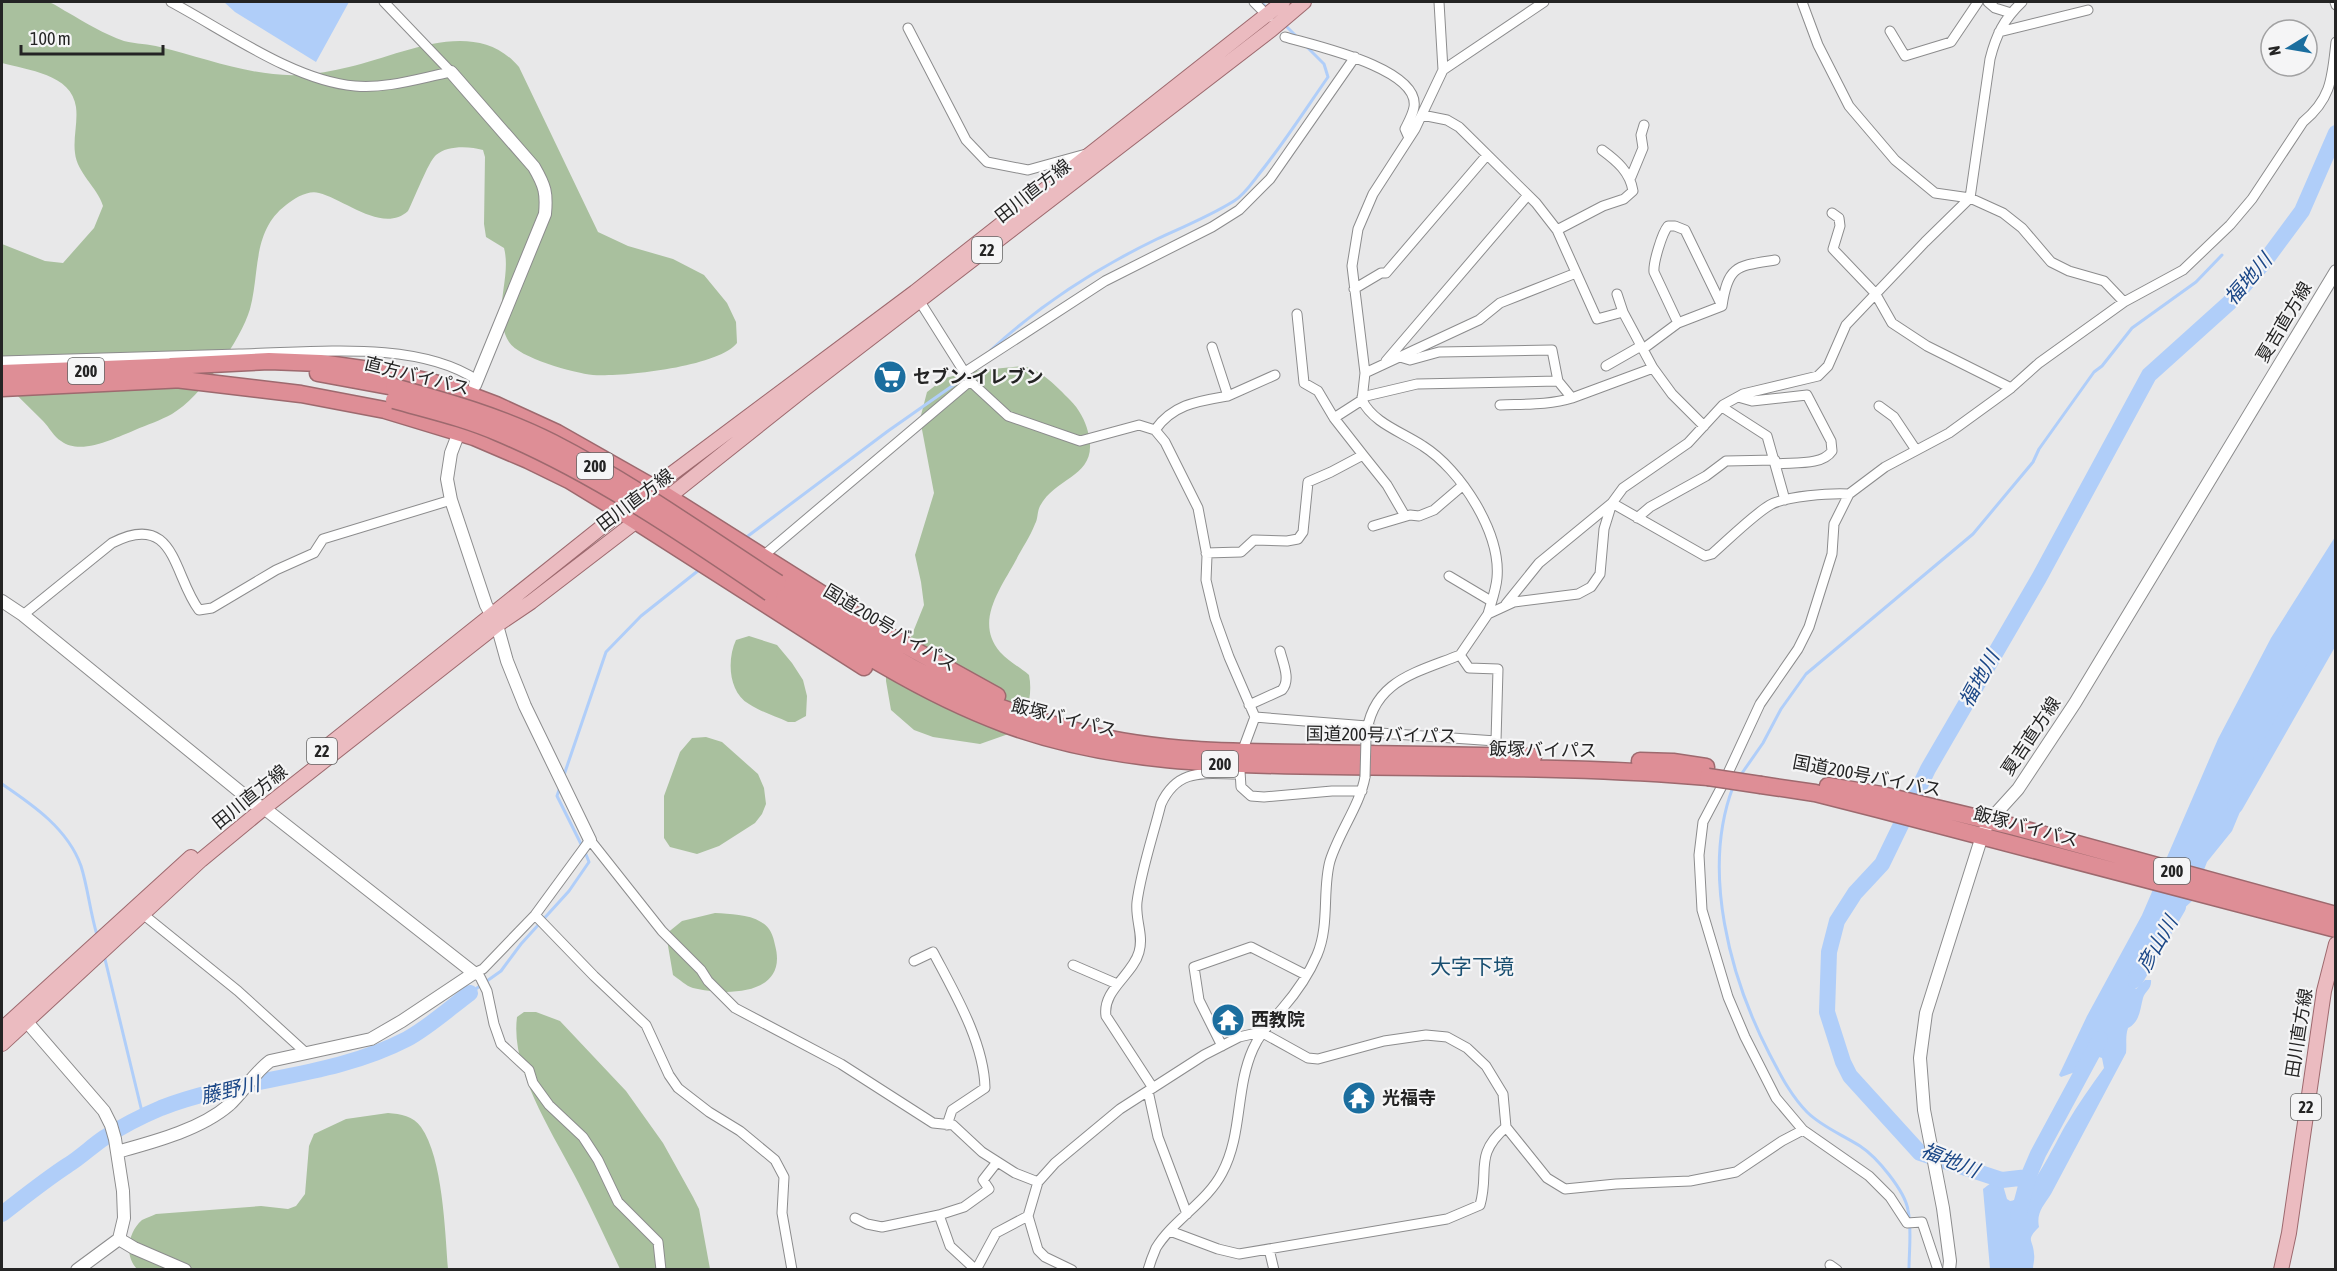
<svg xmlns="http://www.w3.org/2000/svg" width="2337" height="1271" viewBox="0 0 2337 1271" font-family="'Asap Condensed','Noto Sans JP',sans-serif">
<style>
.green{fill:#a9c09e}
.water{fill:#b0cef9}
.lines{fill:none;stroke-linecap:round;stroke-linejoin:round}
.stream{stroke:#b0cef9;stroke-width:3}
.river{stroke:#b0cef9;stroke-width:16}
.street-casing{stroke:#8c8c8d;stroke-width:11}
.secondary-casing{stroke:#8c8c8d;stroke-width:14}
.primary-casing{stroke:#9d696e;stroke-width:16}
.highway-casing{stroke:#9d696e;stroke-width:19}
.street{stroke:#fff;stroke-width:9}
.secondary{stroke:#fff;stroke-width:12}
.primary{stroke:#ebbbc0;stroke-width:14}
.highway{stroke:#de8e96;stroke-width:16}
.street-bridge-casing{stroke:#8c8c8d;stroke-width:11;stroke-linecap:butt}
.highway-bridge-casing{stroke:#9d696e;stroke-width:19;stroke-linecap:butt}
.street-bridge{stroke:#fff;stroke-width:9}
.highway-bridge{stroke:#de8e96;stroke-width:16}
.labels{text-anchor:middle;stroke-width:4.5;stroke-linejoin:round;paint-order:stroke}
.shield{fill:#f5f5f6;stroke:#636363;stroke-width:1.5}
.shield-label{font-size:16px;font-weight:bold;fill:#242424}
.street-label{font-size:18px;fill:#242424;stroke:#f5f5f6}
.poi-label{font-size:18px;font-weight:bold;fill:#242424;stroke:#f5f5f6;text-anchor:start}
.water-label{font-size:20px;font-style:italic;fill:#1b4787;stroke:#f5f5f6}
.quarter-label{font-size:21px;fill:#194f71;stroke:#f5f5f6}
</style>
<rect width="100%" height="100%" fill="#e8e8e9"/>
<!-- green -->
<path class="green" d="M2,2C16,2 33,0 47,2C54,3 61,9 67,12C86,23 104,34 124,41C136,44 149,44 160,47C205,58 253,77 299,75C315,74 333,71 349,67C402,55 475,15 519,67L598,232L628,246L673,259L704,275L727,303L736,322L737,343C718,367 622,377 593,375C574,373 519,358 509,342C491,312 512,278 504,248L486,237L484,224L485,157L483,150C470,146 447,145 436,155C428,162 414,200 408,211C383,234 344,199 319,193C308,190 295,198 286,205C252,231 260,272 250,309C241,340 201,397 172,414C161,420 147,425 135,430C115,438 81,456 61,441C54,437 49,427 43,421C29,407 14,393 2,379V244L45,261L63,263L94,228L103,206C97,187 77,173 75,153C73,138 78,122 76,107C72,74 27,70 2,63Z
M1023,366C1043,371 1056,386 1070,400C1079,409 1085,420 1088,432C1100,477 1057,475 1040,506C1037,512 1038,519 1035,524C1030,537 1022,548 1016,560C1001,588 974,622 1000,652C1009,662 1020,667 1029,675C1033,695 1027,714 1017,731L980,744L933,737L914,730L891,710L886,681V670L909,642L924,605L921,582L915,555L934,493L920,419L927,392L945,378L973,371Z
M749,636L777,645L792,663L803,680L807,696L806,716L795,722H788C775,716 761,712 749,704C728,692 727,659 736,640Z
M706,737L722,742L758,774L764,788L766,804L762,814L755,823L719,846L697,854L670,847L664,838V796L680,752L692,738Z
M715,913C730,914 748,914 761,922C770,927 773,935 775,945C789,996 726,996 693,988C686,986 679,979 673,975L666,934L682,921Z
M524,1012H536L560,1021L626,1091L663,1143L693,1197L699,1209L710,1269H620C606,1240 593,1211 578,1182C554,1135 510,1071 517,1017Z
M388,1113C401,1114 413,1116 421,1127C443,1158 445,1232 448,1269H137C124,1256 128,1232 142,1220C146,1218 152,1216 156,1214L261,1206L288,1209L296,1206L305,1194L309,1146L314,1134L346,1119Z"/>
<!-- water -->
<path class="water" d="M224,2H349L316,62L235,12Z
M2335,537V631L2317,653L2283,712L2266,755L2246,779L2242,807L2232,831L2207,862L2192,901L2179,913L2173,922L2162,927L2134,986L2136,989L2145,980H2151C2152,989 2145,991 2143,998C2140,1009 2140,1022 2128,1028C2125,1037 2127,1044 2126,1053L2051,1194C2044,1205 2036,1213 2039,1227C2025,1241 2033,1238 2034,1254C2035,1259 2033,1265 2033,1269H1990L1983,1189C1989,1185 1995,1178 2002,1182L2007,1199L2010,1201C2031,1199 2056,1140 2067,1123C2078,1104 2091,1086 2104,1068L2102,1058L2093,1055L2078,1071L2061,1077L2059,1075L2087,1016L2142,915L2218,739L2271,638Z"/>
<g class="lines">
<!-- stream -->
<path class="stream" d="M1261,2L1267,8
M1285,25L1297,37
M991,350C1040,305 1097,268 1157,239C1183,227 1210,216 1234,201C1244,195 1252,183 1259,174C1284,143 1305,110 1328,77L1324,64L1306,46
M744,539L888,431L965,377
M564,775L606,652L641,616L699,570
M1740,776L1763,743L1781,709L1806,674L1973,534L2033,462L2039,449L2094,372L2102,366L2132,328L2196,282L2222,255
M2,784C33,805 68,829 81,866C88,888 90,912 97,935
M560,787L557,796L582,846
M1733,787C1701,871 1730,978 1770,1055C1780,1074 1791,1096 1807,1112C1822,1127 1843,1135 1860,1146C1877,1157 1905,1191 1908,1210C1912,1229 1909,1250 1909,1270
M104,955L143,1116
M470,993L501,971L521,944L569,891L589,862L585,852"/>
<!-- river -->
<path class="river" d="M2235,806L2336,629
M2135,980L2178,907
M2028,1177L2002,1180L1920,1153L1850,1076L1843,1062L1827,1012L1829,952L1837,921L1855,893L1882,864L1928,769L2039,578L2149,375L2229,303L2265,261L2302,211L2336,133
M2,1214C24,1197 45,1180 68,1165C81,1157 92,1146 104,1138C122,1126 142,1116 161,1108C241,1077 330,1079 407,1039C429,1027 450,1008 470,993
M2018,1216L2029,1175L2038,1154L2100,1039"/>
<!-- street casing -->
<g class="street-casing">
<path id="street" d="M171,2C224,30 294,81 355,86C386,89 420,78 451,72
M384,2L451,72
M1254,2L1269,17
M1439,2L1443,70L1415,129L1373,194L1358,229L1352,266L1365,373L1362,400C1373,423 1402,432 1423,446C1461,470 1501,533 1497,578C1496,590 1491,603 1488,614
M1802,2L1818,45L1849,106L1895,160L1935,193L1970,198L2003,213L2022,228L2051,262L2069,271L2104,281L2124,302
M1988,2L1995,8L2011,13
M2335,2L2336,5
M908,28L966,140L987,162L1028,170L1086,154
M1890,31L1905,56L1951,42L1978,2
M1999,32L2088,10
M1285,37C1312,45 1420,68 1414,107C1413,114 1408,123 1405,129L1409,138
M1443,70L1544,2
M1422,115L1447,120L1459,127L1536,203L1557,230L1597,319L1623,312L1653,368L1672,394L1704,426
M1631,177L1643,148L1641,135L1644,125
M1832,213L1839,218L1840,226L1833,249L1875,293L1892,323L1927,346L2011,388
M1557,230L1603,206L1624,199L1633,191C1630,172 1617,161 1602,150
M1354,289L1381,273H1386L1487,155
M1617,294L1623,312
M917,297L970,381L1008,416L1080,441L1139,425L1155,430L1165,442L1198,508L1207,556L1206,580L1215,618L1229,657L1255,717L1242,752
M1722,306C1728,265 1737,266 1775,260
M1297,314L1304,383L1318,391L1334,418
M1643,349L1678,323L1722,306L1685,230L1675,226H1668C1662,233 1653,263 1654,272L1678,323
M1400,357L1410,360L1439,352L1552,350L1558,381L1572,398L1653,368
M2,361C81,358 160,356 239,354C311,353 415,339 477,380
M1386,361L1528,195
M1606,366L1641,346
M965,372L1105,281L1212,227L1239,210L1270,179L1355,57
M1365,373L1479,320L1500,303L1576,273
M1228,396L1275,375
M1362,397L1417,384L1558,381
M1738,397L1752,401L1807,395L1831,441L1832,451C1822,466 1793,462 1776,464
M1500,405C1524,404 1550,405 1572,398
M1879,406L1894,417L1916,450
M1722,407L1767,436L1785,500
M1155,430C1173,404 1199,401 1228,396L1212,347
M1363,455L1387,485L1405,516
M1637,518L1650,507L1706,476L1726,461L1775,460
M1373,526L1410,515L1419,516L1434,510L1462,486
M1206,553L1241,552L1254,540L1287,541L1298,539L1303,532L1308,482L1331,472L1363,455L1334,418L1362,400
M763,556L970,381
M1449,576L1491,601
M1506,604L1539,563L1612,503L1705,556L1712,554C1728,540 1753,515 1770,505C1785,496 1831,493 1849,494
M23,615L112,543C176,510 173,576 199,610L212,608L276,570L314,553L323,539L451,500
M1460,655L1488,614L1514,602L1578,594L1591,587L1600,574L1604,529L1612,503L1623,488L1688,443L1723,405L1743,394L1818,376L1828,366L1846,325L1925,242L1970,198L1990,59C1996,35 2004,19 2022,2
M1249,705L1282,690C1291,680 1283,663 1280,651
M1255,717L1367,726L1380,733L1496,741L1498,669L1469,668L1460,655C1415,673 1371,681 1366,738
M1240,771L1241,787L1251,796L1264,797L1332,791H1362
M139,911L238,991L305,1052
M535,915L594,976L646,1025L669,1075L678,1088L709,1112L740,1131L775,1160L784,1177L782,1213L792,1270
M914,961L933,952C954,992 984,1042 985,1088L952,1110L947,1125
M1073,965L1117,984
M1222,1046L1199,1000L1194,967L1251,947L1306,975
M1153,1088L1106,1016C1102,990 1133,975 1139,952C1144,935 1135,920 1137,902C1141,871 1153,836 1161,804C1178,767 1205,774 1239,774
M1148,1091L1158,1137L1187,1214
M939,1215L950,1246L976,1270
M855,1218L867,1224L882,1227L939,1215L964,1207L989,1189L983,1180L997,1162
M1170,1231L1218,1249L1239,1254L1447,1219L1480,1205C1490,1170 1473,1156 1506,1127
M1269,1249L1274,1270
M1830,1265L1837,1270
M661,1270L658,1242L618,1202L598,1160L583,1137L549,1105L533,1083L529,1070L501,1044L494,1024L487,991L480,977L474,973L483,969L535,915L590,840L662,931L701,970L708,981L735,1008L841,1064L933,1123L953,1125L982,1152L1015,1173L1038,1182
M976,1270L996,1233L1028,1216
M1072,1270L1045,1257L1038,1250L1028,1216L1038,1182L1055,1163L1120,1109L1204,1055L1239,1037L1261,1032L1308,1058L1318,1059L1384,1041L1426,1035L1447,1037L1467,1048L1486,1066L1503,1094L1506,1127L1547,1178L1565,1189L1616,1184L1690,1181L1736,1172L1782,1141L1803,1130
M1148,1270C1150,1263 1153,1255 1156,1248C1173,1220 1207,1202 1222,1173C1243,1134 1235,1089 1253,1049C1260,1033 1271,1022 1282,1009C1295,994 1309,974 1317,955C1330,925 1322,889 1330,861C1339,832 1360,805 1365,777
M1938,1270L1922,1222L1907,1223L1890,1197L1869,1176L1803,1130L1776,1098L1745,1037L1728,997L1702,910L1699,855L1703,822L1722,786L1760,704L1798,649L1809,627L1832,554L1834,524L1849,494L1885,467L1949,433L2011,388L2039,363L2124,302L2183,270L2230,225L2252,199L2303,122C2332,98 2332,77 2336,42"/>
</g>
<!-- secondary casing -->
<g class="secondary-casing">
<path id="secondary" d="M451,72L534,167C545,186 547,193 545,214L475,385
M456,440L451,453L447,479L451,500L486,605L497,625L507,661L525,706L590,840
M2,601L23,615L255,804L264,808L474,973L402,1021L371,1039L270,1061C254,1073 244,1091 229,1105C200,1130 153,1142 117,1152
M21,1015L104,1111L111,1125L115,1139L123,1191L124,1218L119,1239L77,1270
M119,1239L134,1248L185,1270
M1949,1270L1950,1261L1943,1208L1924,1110L1920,1058L1926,1013L1982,836L1989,821L2018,789L2075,703L2336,271"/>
</g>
<!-- primary casing -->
<g class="primary-casing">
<path id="primary" d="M646,493L915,292L1283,2
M661,503L803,390L1271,30L1304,2
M315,756L628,506
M2,1029L191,857
M2,1044L201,860L264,808L497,625L531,602L643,516
M2281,1270L2289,1233L2324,991L2336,944"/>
</g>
<!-- highway casing -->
<g class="highway-casing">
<path id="highway" d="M171,366L269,361L320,363L391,373L443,385L496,405L557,433L654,488L887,635L997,696
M2,373L181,366
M318,373L394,387
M175,379L301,394L385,410L474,437L528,460L569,480L620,511L864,667
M2,388L185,379
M778,583C833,619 888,657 948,686C986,704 1028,718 1068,729C1147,752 1229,752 1311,753C1385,754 1459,755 1533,757
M770,593C845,643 921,693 1005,724C1110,763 1225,765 1335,766C1459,768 1584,766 1708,777
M1640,761L1673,762L1706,767
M1761,785L1815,793L1878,809L2336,929
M1828,786L1882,795L2015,827L2336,915"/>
</g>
<!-- street -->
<use href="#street" class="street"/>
<!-- secondary -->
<use href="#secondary" class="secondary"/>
<!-- primary -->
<use href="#primary" class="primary"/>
<!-- highway -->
<use href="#highway" class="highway"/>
<!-- street-bridge casing -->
<g class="street-bridge-casing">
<path id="street-bridge" d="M1365,777L1366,738"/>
</g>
<!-- highway-bridge casing -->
<g class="highway-bridge-casing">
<path id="highway-bridge" d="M394,387C448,402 502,417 553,443C631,483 704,535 778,583
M394,400C429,410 465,418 499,433C594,473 685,535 770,593
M1708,777L1761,785"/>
</g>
<!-- street-bridge -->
<use href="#street-bridge" class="street-bridge"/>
<!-- highway-bridge -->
<use href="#highway-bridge" class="highway-bridge"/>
</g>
<!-- icons -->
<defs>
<g id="supermarket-disc" transform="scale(1.725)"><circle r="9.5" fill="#1b6e9f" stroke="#f5f5f6"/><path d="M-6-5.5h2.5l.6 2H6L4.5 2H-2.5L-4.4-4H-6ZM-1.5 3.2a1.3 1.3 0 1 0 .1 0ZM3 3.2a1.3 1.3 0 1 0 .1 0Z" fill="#fff"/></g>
<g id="temple-disc" transform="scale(1.725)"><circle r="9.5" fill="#1b6e9f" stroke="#f5f5f6"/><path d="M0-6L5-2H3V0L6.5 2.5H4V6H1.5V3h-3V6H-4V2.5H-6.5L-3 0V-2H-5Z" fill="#fff"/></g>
</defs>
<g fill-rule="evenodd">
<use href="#supermarket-disc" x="890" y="377"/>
<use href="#temple-disc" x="1228" y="1020"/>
<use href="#temple-disc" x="1359" y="1098"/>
</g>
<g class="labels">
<!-- shield labels -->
<g class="shield">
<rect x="972" y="237" width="30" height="26" rx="4.5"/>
<rect x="68" y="358" width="36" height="26" rx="4.5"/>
<rect x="577" y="453" width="36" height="26" rx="4.5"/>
<rect x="307" y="738" width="30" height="26" rx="4.5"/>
<rect x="1202" y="751" width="36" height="26" rx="4.5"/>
<rect x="2154" y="858" width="36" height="26" rx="4.5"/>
<rect x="2291" y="1094" width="30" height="26" rx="4.5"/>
</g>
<g class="shield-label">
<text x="987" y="256">22</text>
<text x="86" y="377">200</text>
<text x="595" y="472">200</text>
<text x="322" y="757">22</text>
<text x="1220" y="770">200</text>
<text x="2172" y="877">200</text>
<text x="2306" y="1113">22</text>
</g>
<!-- street labels -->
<g class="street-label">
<text transform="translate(1033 191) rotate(-38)" y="6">田川直方線</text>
<text transform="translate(2284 322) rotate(-59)" y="6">夏吉直方線</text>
<text transform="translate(417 376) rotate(14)" y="6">直方バイパス</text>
<text transform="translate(635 500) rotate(-37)" y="6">田川直方線</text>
<text transform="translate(890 628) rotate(31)" y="6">国道200号バイパス</text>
<text transform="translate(1064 718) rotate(14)" y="6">飯塚バイパス</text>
<text transform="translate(1381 735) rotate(1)" y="6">国道200号バイパス</text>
<text transform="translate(2031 736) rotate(-56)" y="6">夏吉直方線</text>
<text transform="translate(1543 750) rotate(1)" y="6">飯塚バイパス</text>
<text transform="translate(1867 776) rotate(11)" y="6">国道200号バイパス</text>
<text transform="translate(250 797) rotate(-39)" y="6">田川直方線</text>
<text transform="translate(2026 827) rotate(15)" y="6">飯塚バイパス</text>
<text transform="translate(2299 1033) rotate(-81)" y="6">田川直方線</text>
</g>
<!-- poi labels -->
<g class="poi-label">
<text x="913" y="383">セブン-イレブン</text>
<text x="1251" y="1026">西教院</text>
<text x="1382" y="1104">光福寺</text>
</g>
<!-- water labels -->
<g class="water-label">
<text transform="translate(2248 279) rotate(-49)" y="7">福地川</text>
<text transform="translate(1979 679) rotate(-61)" y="7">福地川</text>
<text transform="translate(2157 944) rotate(-60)" y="7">彦山川</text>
<text transform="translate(230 1090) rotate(-13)" y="7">藤野川</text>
<text transform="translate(1950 1160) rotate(22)" y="7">福地川</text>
</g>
<!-- quarter labels -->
<g class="quarter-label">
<text x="1472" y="974">大字下境</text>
</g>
</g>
<!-- border -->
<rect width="2337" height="1271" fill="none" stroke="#242424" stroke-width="6"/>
<!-- north arrow -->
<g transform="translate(2289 48) rotate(259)"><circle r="28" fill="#f5f5f6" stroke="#a1a1a2" stroke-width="1.5"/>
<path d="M0-4.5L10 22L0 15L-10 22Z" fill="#1b6e9f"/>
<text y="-9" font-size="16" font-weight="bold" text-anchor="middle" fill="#242424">N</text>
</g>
<!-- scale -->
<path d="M21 45v9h142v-9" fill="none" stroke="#242424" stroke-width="3"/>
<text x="30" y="45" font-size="18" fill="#242424" stroke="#f5f5f6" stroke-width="4.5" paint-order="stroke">100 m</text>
</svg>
